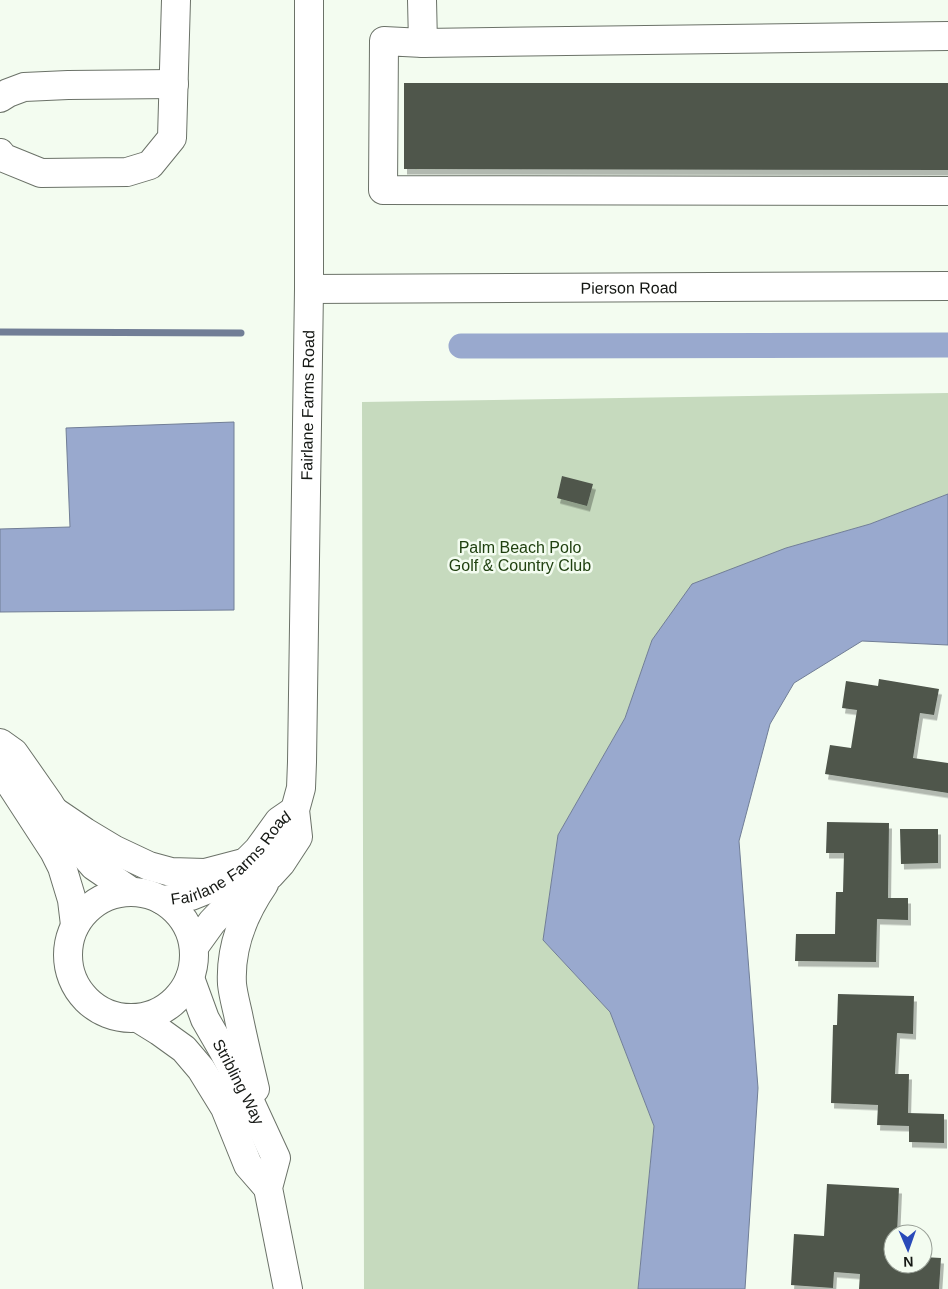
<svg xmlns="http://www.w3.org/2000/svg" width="948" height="1289" viewBox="0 0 948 1289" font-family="Arial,sans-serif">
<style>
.green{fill:#c6dabe}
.water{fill:#99a9ce;stroke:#717e96}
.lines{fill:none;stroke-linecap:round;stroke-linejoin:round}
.stream{stroke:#717e96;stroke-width:7}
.canal{stroke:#99a9ce;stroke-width:25}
.building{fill:#4f564c;filter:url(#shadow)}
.minor-casing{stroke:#6b7268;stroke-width:30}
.minor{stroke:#fff;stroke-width:28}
.labels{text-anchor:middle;stroke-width:5;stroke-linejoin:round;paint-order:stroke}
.street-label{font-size:16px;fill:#151814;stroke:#f3fcf0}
.park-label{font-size:16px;fill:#204110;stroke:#f3fcf0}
</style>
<defs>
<filter id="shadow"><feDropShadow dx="3" dy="5.5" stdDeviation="0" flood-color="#0004"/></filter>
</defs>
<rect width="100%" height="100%" fill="#f3fcf0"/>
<!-- green -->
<path class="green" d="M948,393V494L870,524L786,548L652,640L625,718L558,835L543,940L610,1012L654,1126L638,1289H364L362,402Z"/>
<!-- water -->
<path class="water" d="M234,422V610L0,612V529L70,527L66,428Z
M948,494V645L862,641L794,683L770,724L739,841L758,1088L745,1289H638L654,1126L610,1012L543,940L558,835L625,718L652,640L692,584L786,548L870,524Z"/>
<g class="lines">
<!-- stream -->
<path class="stream" d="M0,332L241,333"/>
<!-- canal -->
<path class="canal" d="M461,346L948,345"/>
</g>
<!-- building -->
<path class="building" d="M404,83H948V170L404,169Z
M562,476L593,484L587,506L557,498Z
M879,679L939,689L934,715L920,713L913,758L948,763V793L825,774L830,745L851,748L857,710L842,708L846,681L878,686Z
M827,822L889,823L888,898H908V920L877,919L876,962L795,961L796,934H835L836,892H843L844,853H826Z
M900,829H938V863L901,864Z
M838,994L914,996L913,1034L897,1033L895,1074H909L908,1113L944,1114V1143L909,1142V1126L877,1125L878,1105L831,1103L833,1025H837Z
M827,1184L899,1188L897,1234H893V1264H923V1257L941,1258L939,1289H859L860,1274L834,1272L833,1288L791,1285L794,1234L824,1236Z"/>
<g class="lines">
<!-- minor casing -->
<g class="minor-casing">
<g id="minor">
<path d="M422,0L423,43L384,41L383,190L948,191"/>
<path d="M423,43L948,36"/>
<path d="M0,98L8,93L24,87L68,85L174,84"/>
<path d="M0,153L4,158L41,173L127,172L150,165L172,138L176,0"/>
<path id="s1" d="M309,289L948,286"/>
<path d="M0,743L14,753L49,803L73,842L94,866L132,892"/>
<path d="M0,768L54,851L62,867L72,900L75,925"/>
<path d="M54,811L85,832L115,850L149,866L171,872L205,873L247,862"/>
<circle cx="131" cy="955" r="63"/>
<path id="s2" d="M162,900L191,896L211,888L235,873L258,850L279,821L295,810"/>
<path id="s3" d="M194,947L212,922L234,899L270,875L281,863L298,837L295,810L301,788L302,762L309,289V0"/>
<path id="s4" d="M190,978L205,1019L224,1052L252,1106L276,1158L268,1188L288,1289"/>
<path d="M138,1018L159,1031L184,1049L201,1069L225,1108L248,1165L268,1188"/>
<path d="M255,1089C249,1064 243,1039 238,1014C236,1005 233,994 232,984C230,948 244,913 264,884"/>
</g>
</g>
<!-- minor -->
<use href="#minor" class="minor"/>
</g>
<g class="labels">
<!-- street labels -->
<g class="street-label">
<text dy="6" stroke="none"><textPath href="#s1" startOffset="320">Pierson Road</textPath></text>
<text dy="6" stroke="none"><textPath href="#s3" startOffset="586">Fairlane Farms Road</textPath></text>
<text dy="6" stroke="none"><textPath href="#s2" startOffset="84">Fairlane Farms Road</textPath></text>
<text dy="6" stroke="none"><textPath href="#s4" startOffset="115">Stribling Way</textPath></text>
</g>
<!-- park labels -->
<g class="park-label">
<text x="520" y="553">Palm Beach Polo<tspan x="520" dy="18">Golf &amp; Country Club</tspan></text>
</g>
</g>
<!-- north arrow -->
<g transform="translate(908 1249) rotate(178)"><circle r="24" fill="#f3fcf0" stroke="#9aa198"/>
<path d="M0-4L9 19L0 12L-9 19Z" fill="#294ab9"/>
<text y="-8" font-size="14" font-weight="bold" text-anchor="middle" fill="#151814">N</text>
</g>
</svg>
